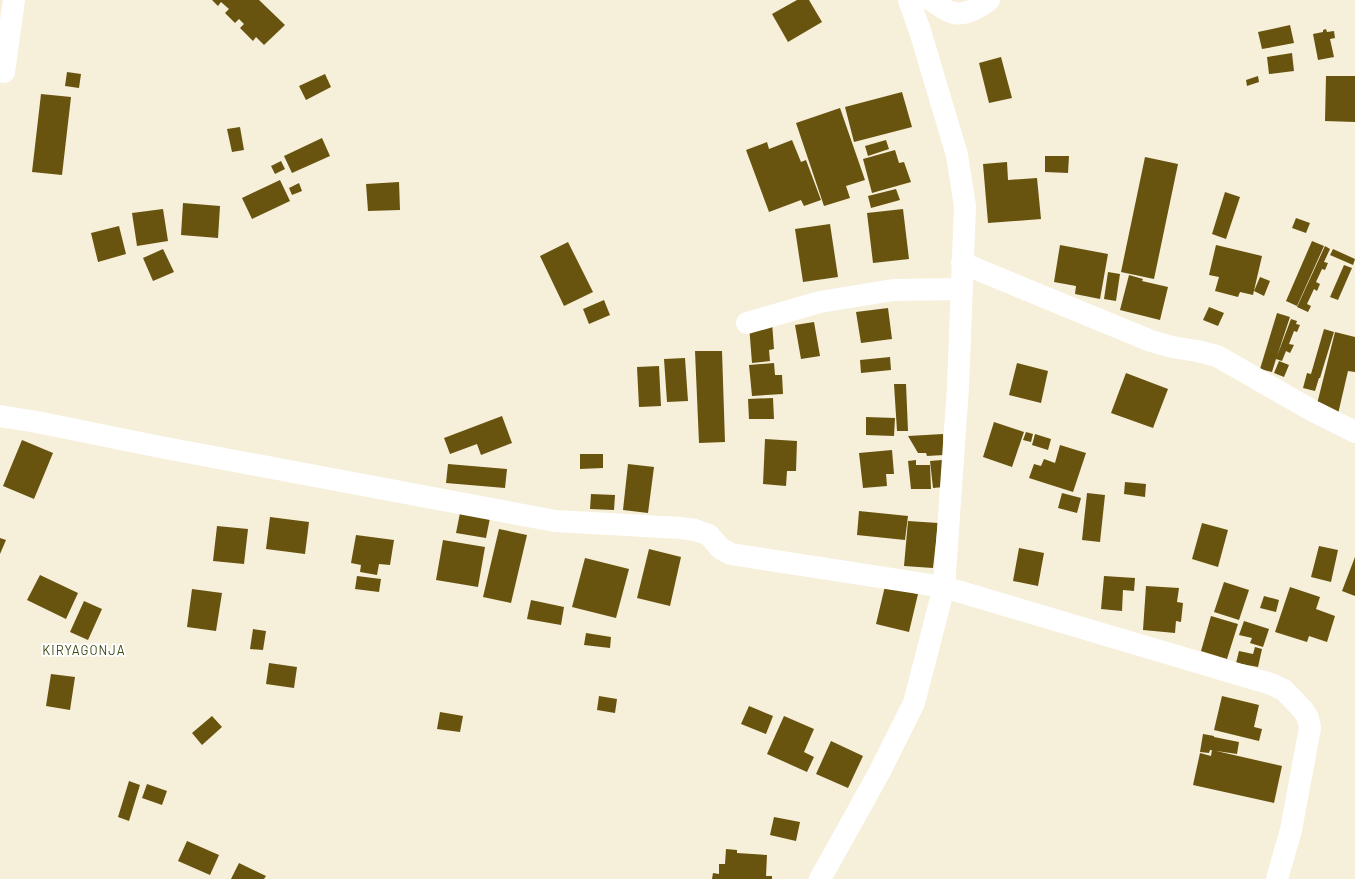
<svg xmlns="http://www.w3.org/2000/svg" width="1355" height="879" viewBox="0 0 1355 879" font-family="Barlow,sans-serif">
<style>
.building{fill:#68540f}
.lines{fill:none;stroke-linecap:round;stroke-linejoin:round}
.minor{stroke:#fff;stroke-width:22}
.labels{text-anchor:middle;stroke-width:4;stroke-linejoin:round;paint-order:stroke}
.quarter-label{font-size:13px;letter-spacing:1px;fill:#3e4c14;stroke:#fff}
</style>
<rect width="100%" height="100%" fill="#f6efd9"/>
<!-- building -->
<path class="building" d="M212,0H259L285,25L264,45L256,37L253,41L240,28L244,24L239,19L235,23L225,13L229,9L221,2L218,6Z
M797,0H809L822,22L788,42L772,14Z
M1290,25L1294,43L1262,49L1258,32Z
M1326,29L1327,32L1334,31L1335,38L1330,39L1334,57L1318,60L1313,34L1323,32V30Z
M1292,53L1294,71L1269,74L1267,57Z
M1001,57L1012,98L989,103L979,63Z
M67,72L81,74L79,88L65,86Z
M325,74L331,87L306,100L299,86Z
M1258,76L1259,82L1247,86L1246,80Z
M1326,76H1355V122L1325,121Z
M902,92L912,127L854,142L845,107Z
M41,94L71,97L62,175L32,172Z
M840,108L865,180L846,186L850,198L824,206L796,123Z
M240,127L244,150L232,152L227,129Z
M322,138L330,156L292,173L284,156Z
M792,140L801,162L806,160L821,200L804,206L801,200L769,212L746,150L767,142L769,149Z
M886,140L889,149L868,156L865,146Z
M895,150L899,163L904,162L911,182L872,193L863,159Z
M1045,156H1069L1068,173L1045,172Z
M1145,157L1178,164L1154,279L1121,272Z
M281,161L285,169L275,174L271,166Z
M1007,162L1008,180L1037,178L1041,219L988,223L983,164Z
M280,180L290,201L252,219L242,198Z
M399,182L400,210L368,211L366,184Z
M299,183L302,191L292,195L289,188Z
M896,189L900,200L871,208L868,196Z
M1225,192L1240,197L1226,239L1212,234Z
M183,203L220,206L218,238L181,235Z
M163,209L168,241L137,246L132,213Z
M903,209L909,259L873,263L867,213Z
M1296,218L1310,223L1306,233L1292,228Z
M830,224L838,277L803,282L795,229Z
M119,226L126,254L98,262L91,233Z
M1312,241L1324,246L1297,306L1286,301Z
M568,242L593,292L564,306L540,256Z
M1060,245L1108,254L1100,299L1075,294L1076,286L1054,282Z
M1216,245L1262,256L1253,295L1240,292L1238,297L1215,291L1219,277L1209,275Z
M1325,246L1330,249L1324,262L1328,263L1325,270L1322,269L1316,282L1320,284L1317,291L1314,289L1307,304L1311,306L1308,312L1297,307Z
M163,249L174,272L153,281L143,258Z
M1333,249L1355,259L1353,265L1330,255Z
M1344,265L1352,268L1338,300L1330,297Z
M1108,272L1120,274L1116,301L1104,299Z
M1129,275L1143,279L1142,281L1168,287L1160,320L1120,310Z
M1260,277L1270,281L1264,296L1254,291Z
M604,300L610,315L589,324L583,309Z
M1209,307L1224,313L1218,326L1203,320Z
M888,308L892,339L861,343L856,312Z
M1277,313L1290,317L1277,356L1291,319L1297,321L1296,324L1300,325L1297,332L1294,331L1289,344L1294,345L1290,353L1286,351L1282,361L1276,359L1272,372L1260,369Z
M772,322L774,349L769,350L770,361L752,363L749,325Z
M814,322L820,356L801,359L795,325Z
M1324,329L1334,332L1320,378H1319L1315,391L1303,388L1307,373L1311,374Z
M1335,332L1355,337V372L1348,371L1338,414L1316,408Z
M695,351H722L725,442L699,443Z
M890,357L891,370L861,373L860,360Z
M685,358L688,401L667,402L664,359Z
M1279,361L1289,365L1284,377L1274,373Z
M774,363L775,375H782L783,394L752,396L749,365Z
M1017,363L1048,371L1041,403L1009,395Z
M659,366L661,406L639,407L637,367Z
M1126,373L1168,389L1153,428L1111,413Z
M894,384H906L908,431H897Z
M773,398L774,419H749L748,399Z
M502,416L512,443L481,455L477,444L450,454L444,438Z
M866,417L895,418L894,436L866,435Z
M994,422L1024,432L1012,467L983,457Z
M1026,432L1033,434L1031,442L1023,440Z
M943,434L944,455L927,456L926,453H918L908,436Z
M1035,434L1051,439L1048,450L1032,445Z
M765,439L797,441L796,471H787L786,486L763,484Z
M22,440L53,453L34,499L3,486Z
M1060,445L1086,453L1073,492L1029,478L1034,464L1041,466L1044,459L1055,463Z
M892,450L894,474H886L887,486L863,488L859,453Z
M580,454H603V468L580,469Z
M916,460V465H930L931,489H911L908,461Z
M942,460L944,487L933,488L930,461Z
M448,464L507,469L505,488L446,483Z
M628,464L654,467L648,513L623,510Z
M1125,482L1146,484L1145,497L1124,494Z
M1062,493L1081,498L1077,513L1058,508Z
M1087,493L1105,495L1100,542L1082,540Z
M591,494L615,495L614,510L590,509Z
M859,511L908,516L905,540L857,535Z
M460,513L490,518L486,538L456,533Z
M270,517L309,522L305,554L266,549Z
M908,521L938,523L933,568L904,566Z
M1202,523L1228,530L1218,567L1192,559Z
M217,526L248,529L244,564L213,561Z
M499,529L527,535L511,603L483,597Z
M356,535L394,540L390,565L379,564L377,575L360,572L361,565L351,563Z
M0,538L6,540L0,554Z
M443,540L485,547L478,587L436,580Z
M1319,546L1338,550L1331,582L1311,577Z
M1019,548L1044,553L1038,586L1013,581Z
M649,549L681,557L670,606L637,598Z
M1355,557V596L1342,591Z
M585,558L629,569L616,618L572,607Z
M40,575L78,593L66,619L27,600Z
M357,576L381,579L379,592L355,589Z
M1104,576L1135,578L1134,591L1123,590L1122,611L1101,609Z
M1224,582L1249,590L1239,620L1214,612Z
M885,586L918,594L909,632L876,624Z
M1146,586L1179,588L1177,602L1183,603L1181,622L1176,621L1175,633L1143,630Z
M1290,587L1320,597L1316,609L1335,616L1327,642L1309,636L1307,642L1275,632Z
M192,589L222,593L216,631L187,627Z
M1264,596L1279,600L1276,612L1260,608Z
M531,600L564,607L561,625L527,619Z
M84,601L102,609L88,640L70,632Z
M1211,616L1238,624L1227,659L1201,651Z
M1244,621L1269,629L1263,647L1250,643L1252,638L1239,635Z
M253,629L266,631L263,650L250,649Z
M586,633L611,637L610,648L584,645Z
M1255,647L1262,649L1258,667L1236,663L1239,651L1253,654Z
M269,663L297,667L294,688L266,684Z
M51,674L75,677L70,710L46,706Z
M599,696L617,699L615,713L597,710Z
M1222,696L1259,705L1254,727L1262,729L1259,741L1214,730Z
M749,706L773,716L766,734L741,724Z
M440,712L463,716L460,732L437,729Z
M212,716L222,727L202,745L192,733Z
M784,716L814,729L804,752L814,757L807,772L767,754Z
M1203,734L1214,736V737L1239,742L1237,754L1210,750L1209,753L1200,752Z
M831,741L863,756L848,788L816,774Z
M1212,750L1282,766L1274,803L1193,785L1200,753L1211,756Z
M129,781L140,785L129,821L118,817Z
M147,784L167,791L162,805L142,798Z
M774,817L800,822L796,841L770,835Z
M187,841L219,855L210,875L178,861Z
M726,849L737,850V853L767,855L766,876H772V879H712L713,873L719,874V864H725Z
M239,863L266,876L264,879H231Z"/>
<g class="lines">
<!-- minor -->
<path class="minor" d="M931,0C946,11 957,19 975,9C980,6 985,4 989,0
M4,72L14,0
M962,263L1151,341L1172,347L1197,351L1217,356L1313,411L1355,432
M747,323L820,302L893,290L962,289
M0,416L37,422L155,446L555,521L681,528L695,530L709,535L720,548L731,554L944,587L1271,684L1284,690L1303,710L1308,718L1310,728L1291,830L1277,879
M820,879L879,773L914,703L944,587L958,387L965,206L957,155L920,31L909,0"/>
</g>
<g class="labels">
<!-- quarter labels -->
<g class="quarter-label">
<text x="84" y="655">KIRYAGONJA</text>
</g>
</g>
</svg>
